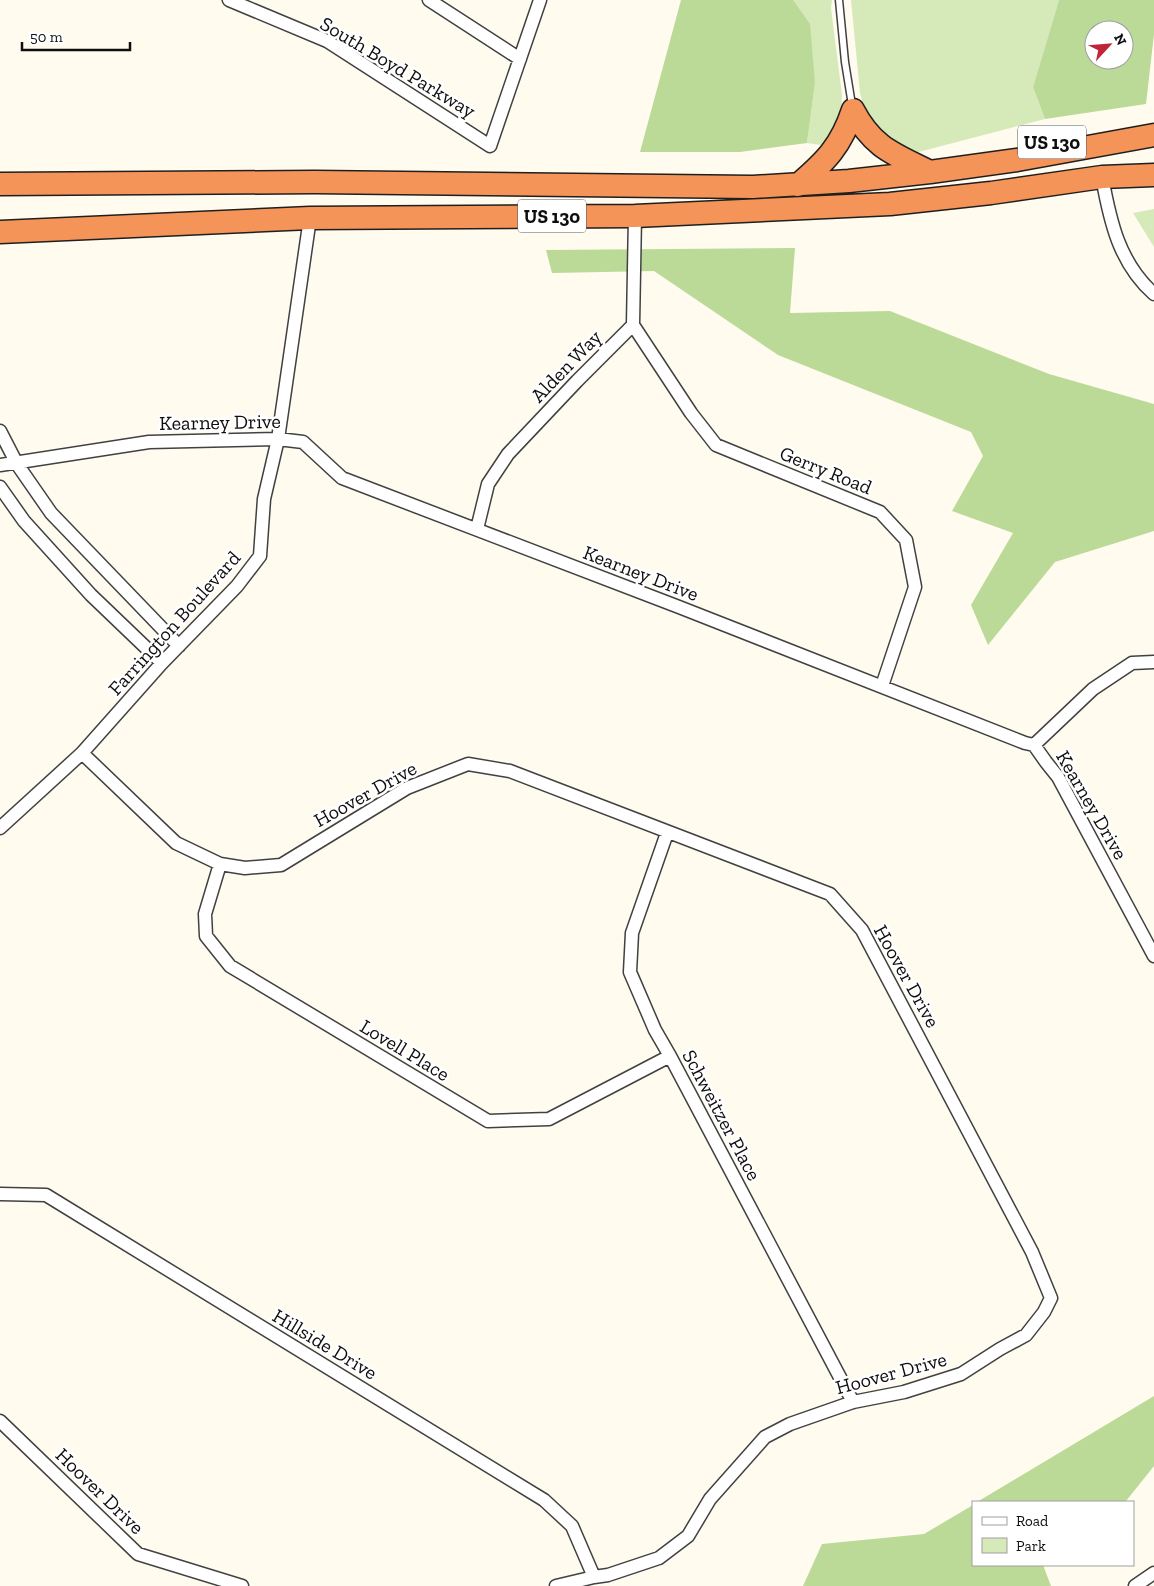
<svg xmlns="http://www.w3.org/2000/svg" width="1154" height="1586" viewBox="0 0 1154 1586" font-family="'Zilla Slab',serif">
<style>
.green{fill:#d6eab9}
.forest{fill:#bbda98;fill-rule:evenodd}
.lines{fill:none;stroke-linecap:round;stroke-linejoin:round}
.lane-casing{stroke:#414141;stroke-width:9}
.street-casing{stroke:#414141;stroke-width:15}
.highway-casing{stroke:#1f1f1f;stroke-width:25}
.lane{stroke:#fff;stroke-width:6}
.street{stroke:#fff;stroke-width:12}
.highway{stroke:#f59458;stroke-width:22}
.labels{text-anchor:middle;stroke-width:5;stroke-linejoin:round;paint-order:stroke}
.shield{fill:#fff;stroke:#565656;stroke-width:1}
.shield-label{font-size:19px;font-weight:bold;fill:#0e0e0e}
.street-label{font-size:20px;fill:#0e0e0e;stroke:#fff}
</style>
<rect width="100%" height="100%" fill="#fffbef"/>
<!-- green -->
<path class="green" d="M793,0H832L831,8L842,95L841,121L827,146L807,143L815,83Z
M851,0H1059L1033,87L1045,119L911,154L869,123L860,93Z
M1154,209V247L1133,213Z"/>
<!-- forest -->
<path class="forest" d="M681,0H793L810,24L815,83L807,143L740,152H640Z
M1059,0H1154V34L1146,104L1045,119L1033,87ZM1094,30H1124V60H1094Z
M795,248L790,313L890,311L1049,374L1154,404V531L1055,562L988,645L971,605L1013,533L952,511L983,456L971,432L778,355L654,271L552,273L546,250Z
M1154,1396V1466L1126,1501L1123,1502H977Z
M973,1505V1565H1043L1051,1586H803L822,1544L924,1534Z"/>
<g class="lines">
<!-- lane casing -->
<g class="lane-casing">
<path id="lane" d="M839,0L845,62L852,105"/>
</g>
<!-- street casing -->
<g class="street-casing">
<path id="street" d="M229,0L327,41L490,146L540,0
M429,0L520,59
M1102,177C1110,221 1119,263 1154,294
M633,325L691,413L716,445L880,512L906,540L915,587L882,686
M0,431L17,464L51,513L179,646
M0,465L149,442L278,439L303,442L342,478L679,607L1025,743L1034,745L1046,762L1058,777L1154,956
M0,487L24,521L91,595L162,663
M477,529L488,484L508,454L577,381L633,325L635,216
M1034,745L1093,689L1132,663L1154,662
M82,753L176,843L220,864L245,868L281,865L407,788L468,764L510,771L830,894L862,930L1032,1252L1051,1298L1044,1312L1026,1335L1000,1349L961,1374L904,1392L853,1402L790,1424L765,1437L710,1499L688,1536L659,1558L608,1575L594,1577L556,1586
M0,828L82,753L162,663L237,586L260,556L264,499L278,439L310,218
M667,833L632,933L630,972L655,1030L670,1056L853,1402
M220,864L205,914L206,936L230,966L488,1121L549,1119L670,1056
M0,1194L46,1195L544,1500L572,1526L594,1577
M0,1421L138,1554L242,1586
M1135,1586L1154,1573"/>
</g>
<!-- highway casing -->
<g class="highway-casing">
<path id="highway" d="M853,110C873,148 894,154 930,172
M0,184L315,182L753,187L849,181L930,172L1017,160L1154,135
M798,185C826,161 841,146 853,110
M0,232L310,218L635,216L890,204L991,193L1102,177L1154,175"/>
</g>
<!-- lane -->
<use href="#lane" class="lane"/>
<!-- street -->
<use href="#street" class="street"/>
<!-- highway -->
<use href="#highway" class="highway"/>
</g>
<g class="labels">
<!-- shield labels -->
<g class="shield">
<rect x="1018" y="125.5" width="68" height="33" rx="4"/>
<rect x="518" y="199.5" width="68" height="33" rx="4"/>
</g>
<g class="shield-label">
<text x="1052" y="149">US 130</text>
<text x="552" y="223">US 130</text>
</g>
<!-- street labels -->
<g class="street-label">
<text transform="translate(398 67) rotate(31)" y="7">South Boyd Parkway</text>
<text transform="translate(566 366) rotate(-46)" y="7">Alden Way</text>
<text transform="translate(220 422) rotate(-1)" y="7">Kearney Drive</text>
<text transform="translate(826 470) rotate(22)" y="7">Gerry Road</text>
<text transform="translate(641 573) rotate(21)" y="7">Kearney Drive</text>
<text transform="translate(174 623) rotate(-48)" y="7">Farrington Boulevard</text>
<text transform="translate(365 794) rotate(-29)" y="7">Hoover Drive</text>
<text transform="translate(1092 805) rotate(60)" y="7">Kearney Drive</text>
<text transform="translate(907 976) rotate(61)" y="7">Hoover Drive</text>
<text transform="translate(405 1050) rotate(31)" y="7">Lovell Place</text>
<text transform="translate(722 1115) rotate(62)" y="7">Schweitzer Place</text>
<text transform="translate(325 1344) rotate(31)" y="7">Hillside Drive</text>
<text transform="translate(891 1373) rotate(-15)" y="7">Hoover Drive</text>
<text transform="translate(100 1491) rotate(44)" y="7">Hoover Drive</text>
</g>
</g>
<!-- legend -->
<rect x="972" y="1501" width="162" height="65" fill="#ffffff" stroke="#9f9f9f"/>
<rect x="982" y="1517" width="25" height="8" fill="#ffffff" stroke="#9f9f9f"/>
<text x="1016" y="1526" font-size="15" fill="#0e0e0e">Road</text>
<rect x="982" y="1538" width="25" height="15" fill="#d6eab9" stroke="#9f9f9f"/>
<text x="1016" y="1551" font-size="15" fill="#0e0e0e">Park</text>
<!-- north arrow -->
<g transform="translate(1109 45) rotate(64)"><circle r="24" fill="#ffffff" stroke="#9f9f9f"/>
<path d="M0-4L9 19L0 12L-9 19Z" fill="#bf2538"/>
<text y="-8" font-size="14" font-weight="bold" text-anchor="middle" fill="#0e0e0e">N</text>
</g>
<!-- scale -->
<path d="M22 42v8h108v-8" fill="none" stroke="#0e0e0e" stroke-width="2.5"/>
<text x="30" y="42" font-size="15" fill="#0e0e0e" stroke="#ffffff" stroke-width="4" paint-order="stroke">50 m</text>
</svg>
